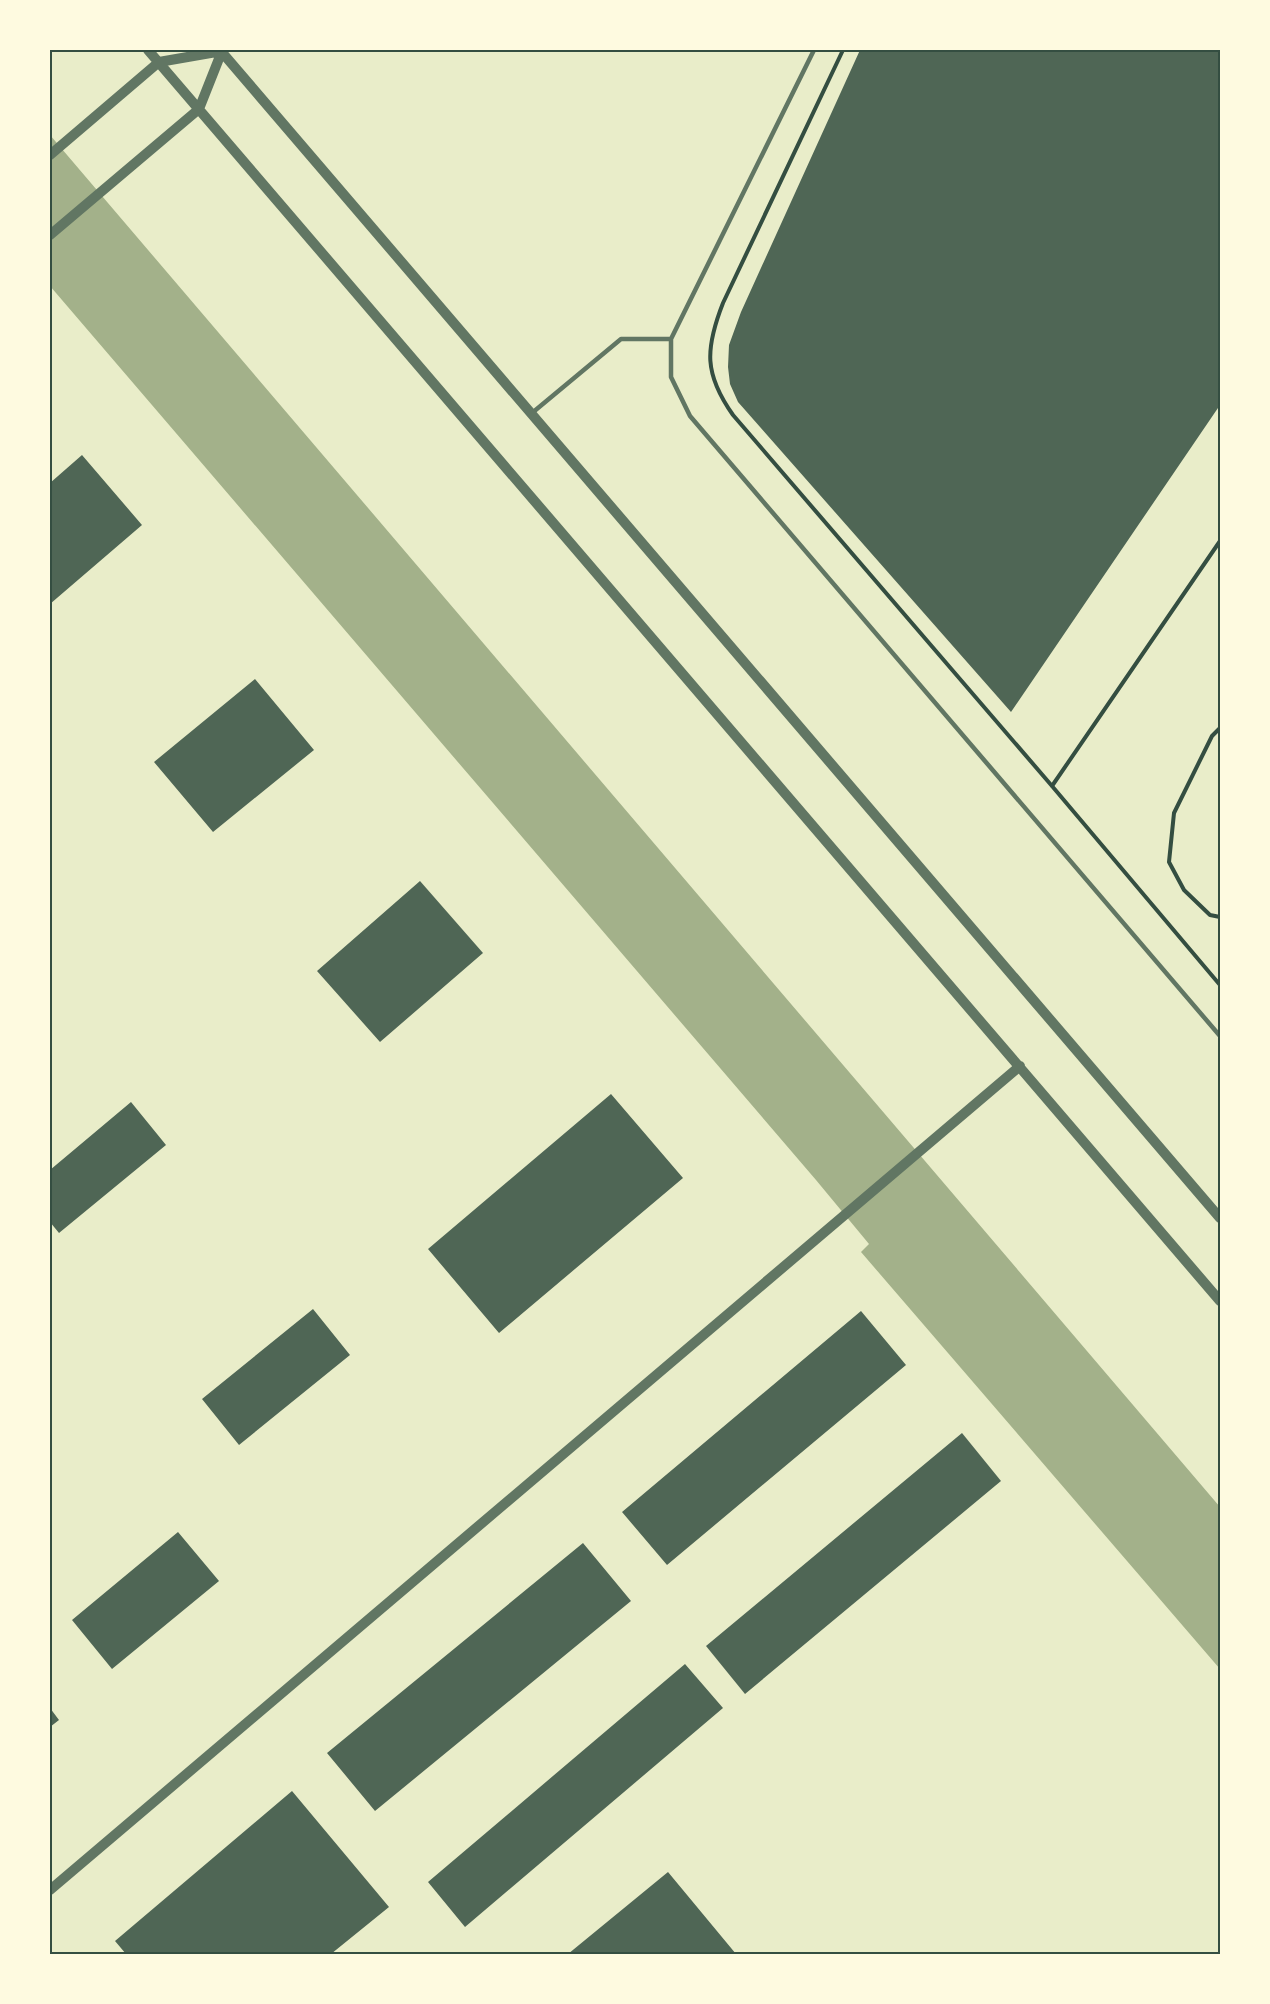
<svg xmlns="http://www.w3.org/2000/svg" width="1270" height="2004" viewBox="0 0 1270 2004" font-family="'Public Sans',sans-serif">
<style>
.water{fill:#a3b18a}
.building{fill:#4f6655}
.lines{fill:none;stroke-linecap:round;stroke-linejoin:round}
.path{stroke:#344e41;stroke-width:4}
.service{stroke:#617663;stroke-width:4.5}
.tertiary{stroke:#617663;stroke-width:10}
.neatline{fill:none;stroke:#344e41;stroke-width:2}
</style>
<rect width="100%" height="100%" fill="#e9edc9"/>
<!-- water -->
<path class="water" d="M50,135L1220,1507V1669L861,1252L869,1244L816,1180L50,286Z"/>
<!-- building -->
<path class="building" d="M860,50H1220V405L1011,712L738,402L730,384L728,367L729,345L741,312Z
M82,455L142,525L50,604V483Z
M255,679L314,750L213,832L154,762Z
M420,881L483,953L380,1042L317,971Z
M611,1094L683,1178L499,1333L428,1249Z
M131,1102L166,1145L59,1233L50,1222V1170Z
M313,1309L350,1355L239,1445L202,1399Z
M861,1311L906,1365L667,1565L622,1512Z
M962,1433L1001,1481L745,1694L706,1646Z
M178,1532L219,1581L112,1669L72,1620Z
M583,1543L631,1601L375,1811L327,1753Z
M685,1664L723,1708L465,1927L428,1882Z
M50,1708L59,1720L50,1727Z
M292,1791L389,1907L331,1954H126L115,1941Z
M668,1872L736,1954H568Z"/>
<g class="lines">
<!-- path -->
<path class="path" d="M843,50L723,303C705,349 704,374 733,415L1052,786L1220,985
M1220,728L1212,736L1174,813L1169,862L1184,890L1210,915L1220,917
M1052,786L1220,541"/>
<!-- service -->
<path class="service" d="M814,50L671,339V377L690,416L1220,1036
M532,413L621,339H671"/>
<!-- tertiary -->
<path class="tertiary" d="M148,50L1220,1301
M220,50L1220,1218
M50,155L159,62L222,51
M50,235L199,109L222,51
M50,1890L1020,1066"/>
</g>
<!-- border -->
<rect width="1270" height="2004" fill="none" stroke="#fefae0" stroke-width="102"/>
<rect x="51" y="51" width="1168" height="1902" class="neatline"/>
</svg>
